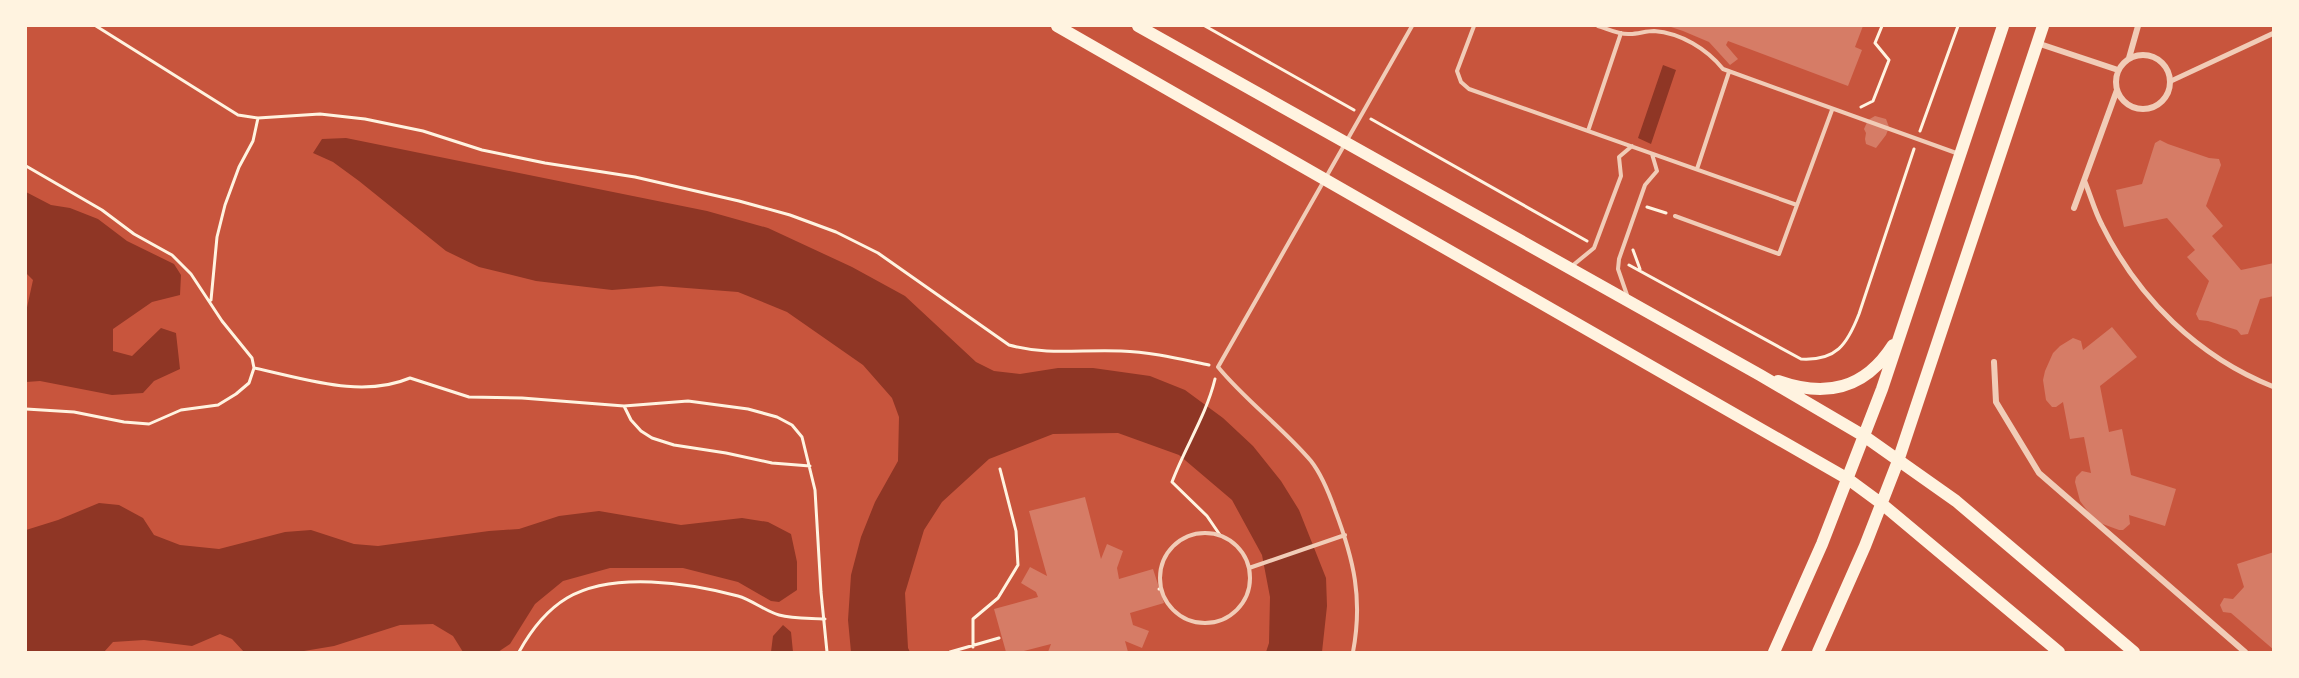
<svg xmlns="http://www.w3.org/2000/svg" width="2299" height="678" viewBox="0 0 2299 678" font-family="Manrope,sans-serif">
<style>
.water{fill:#8f3625}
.building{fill:#d67c66}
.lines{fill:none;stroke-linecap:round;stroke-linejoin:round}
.path{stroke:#fff3e0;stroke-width:3}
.service{stroke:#f1ccb7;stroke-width:4}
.pedestrian{stroke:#f1ccb7;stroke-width:5}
.minor{stroke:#f1ccb7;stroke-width:6}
.primary{stroke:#fff3e0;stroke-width:12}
</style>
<rect width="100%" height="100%" fill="#c8553d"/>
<!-- water -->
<path class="water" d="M1663,65L1676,70L1651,144L1638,138Z
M346,138L707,211L768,228L852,267L905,296L976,362L994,371L1020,374L1058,368H1093L1150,376L1185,390L1223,418L1253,446L1281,481L1299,510L1326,578L1327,606L1322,652H1266L1269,643L1270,597L1262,555L1232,500L1179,455L1118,433L1053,434L989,459L942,502L924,530L905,593L908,648L910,652H851L848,620L851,575L861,537L875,502L898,461L899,417L892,398L863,365L787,312L738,292L661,286L612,290L536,281L479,267L446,251L359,181L333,162L313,153L322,139Z
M26,192L51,205L70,208L98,219L127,241L174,264L181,275L180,295L152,302L113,329V351L132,356L161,328L176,333L180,369L154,381L143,393L112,395L40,381L26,382V312L33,280L26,273Z
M99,503L119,505L143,518L154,535L180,545L219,549L285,532L311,530L354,544L378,546L489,531L519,529L559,516L599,511L681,525L742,518L768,522L791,534L797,562V590L779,602L771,601L738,582L683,568H610L563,581L535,604L510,644L498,652H463L453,636L433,624L400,625L334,646L298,652H244L232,639L220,634L192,646L144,640L113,642L104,652H26V530L58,520Z
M783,625L791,632L793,652H771L773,636Z"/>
<!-- building -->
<path class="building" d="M1668,26H1863L1855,47L1862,50L1848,86L1728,41L1726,45L1738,59L1730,65L1709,42L1683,31Z
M1875,116L1886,119L1889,127L1886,135L1876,148L1866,144L1865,139L1866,133L1864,129L1868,120Z
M2160,140L2168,144L2209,158L2219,159L2221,165L2206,206L2223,226L2212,236L2241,270L2274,263V296L2260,299L2248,334L2241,335L2237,330L2208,321L2199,320L2196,314L2209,281L2187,257L2195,250L2167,218L2124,227L2116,190L2142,184L2155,143Z
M2112,327L2137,357L2100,386L2109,432L2122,429L2131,475L2176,489L2165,526L2129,515L2130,524L2123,530H2119L2100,523L2092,517L2080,501L2075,482L2076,477L2082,471L2091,473L2084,437L2070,439L2063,402L2056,407H2052L2046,400L2043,380L2045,371L2053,353L2060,346L2073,338L2081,341L2083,350Z
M1085,497L1101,559L1107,544L1123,551L1117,568L1119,579L1153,569L1164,603L1130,613L1133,625L1149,631L1142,648L1125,641L1128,652H1048L1051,644L1020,652H1006L994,609L1038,597L1036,592L1021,583L1030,567L1047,576L1029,511Z
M2274,552V650L2231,613L2223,612L2220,605L2224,598L2233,599L2244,587L2237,564Z"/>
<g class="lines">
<!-- path -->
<path class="path" d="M96,26L238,115L258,118L320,114L365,119L423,131L482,150L545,163L635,177L739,201L790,215L836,232L878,253L1009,345C1049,356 1081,349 1121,351C1151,352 1180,359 1209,365
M1205,26L1354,110
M1861,107L1873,101L1889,60L1875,43L1882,26
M1371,119L1587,241
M1920,131L1958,26
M26,166L102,210L134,234L172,255L191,274L222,321L252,358L254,368L249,383L236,394L218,405L181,410L149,424L124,422L74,412L26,409
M1647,207L1666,213
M1633,250L1640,269
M1629,265L1801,359C1836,361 1847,345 1859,314L1914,149
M211,300L217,237L225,205L239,167L253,141L258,118
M254,368C303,378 361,399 410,378L469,397L522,398L624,406L688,401L748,409L777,417L792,425L802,437L815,490L821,592L827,652
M1215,379C1206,416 1185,447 1172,482L1207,516L1220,535
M624,406L631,420L641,431L652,438L674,445L726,453L772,463L810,466
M1159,589H1161
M973,647V619L998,598L1018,565L1016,531L1000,469
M519,652C530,632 547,610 567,598C613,571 689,583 738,596C752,600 765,611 779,615C793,619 810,618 825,619
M950,652L999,638"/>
<!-- service -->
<path class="service" d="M1474,26L1457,71L1461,82L1469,89L1797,205L1832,110
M1598,26C1608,29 1619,35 1630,34C1638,34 1646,31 1654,31C1681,33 1707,49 1723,69L1959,154
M1588,131L1621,33
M1697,169L1729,72
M1675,216L1779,254L1797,205
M1572,266L1594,248L1621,176L1619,157L1632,146
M1627,295L1618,269L1619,259L1645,185L1657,171L1652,154
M1160 578a45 45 0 1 1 90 0a45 45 0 1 1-90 0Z
M1249,568L1345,535
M1353,652C1363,599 1354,560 1335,510C1329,493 1322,475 1311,461C1282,427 1246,401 1218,367L1412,26"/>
<!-- pedestrian -->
<path class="pedestrian" d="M2171,81L2274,33
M2085,182C2091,197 2095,212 2102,225C2138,298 2198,357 2274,387"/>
<!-- minor -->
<path class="minor" d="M2037,43L2118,70
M2116 82a27 27 0 1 1 54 0a27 27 0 1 1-54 0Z
M2129,58L2138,26
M2074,208L2117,90
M1994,362L1996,402L2039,473L2245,652"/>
<!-- primary -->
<path class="primary" d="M1057,26L1848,479L1882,504L2059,652
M1138,26L1760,375L1864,436L1956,501L2134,652
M1778,381C1826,398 1865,389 1893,345
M1774,652L1822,544L1882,389L2003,26
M1818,652L1865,546L1898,461L2043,26"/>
</g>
<!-- border -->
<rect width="2299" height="678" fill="none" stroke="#fff3e0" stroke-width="54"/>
</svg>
